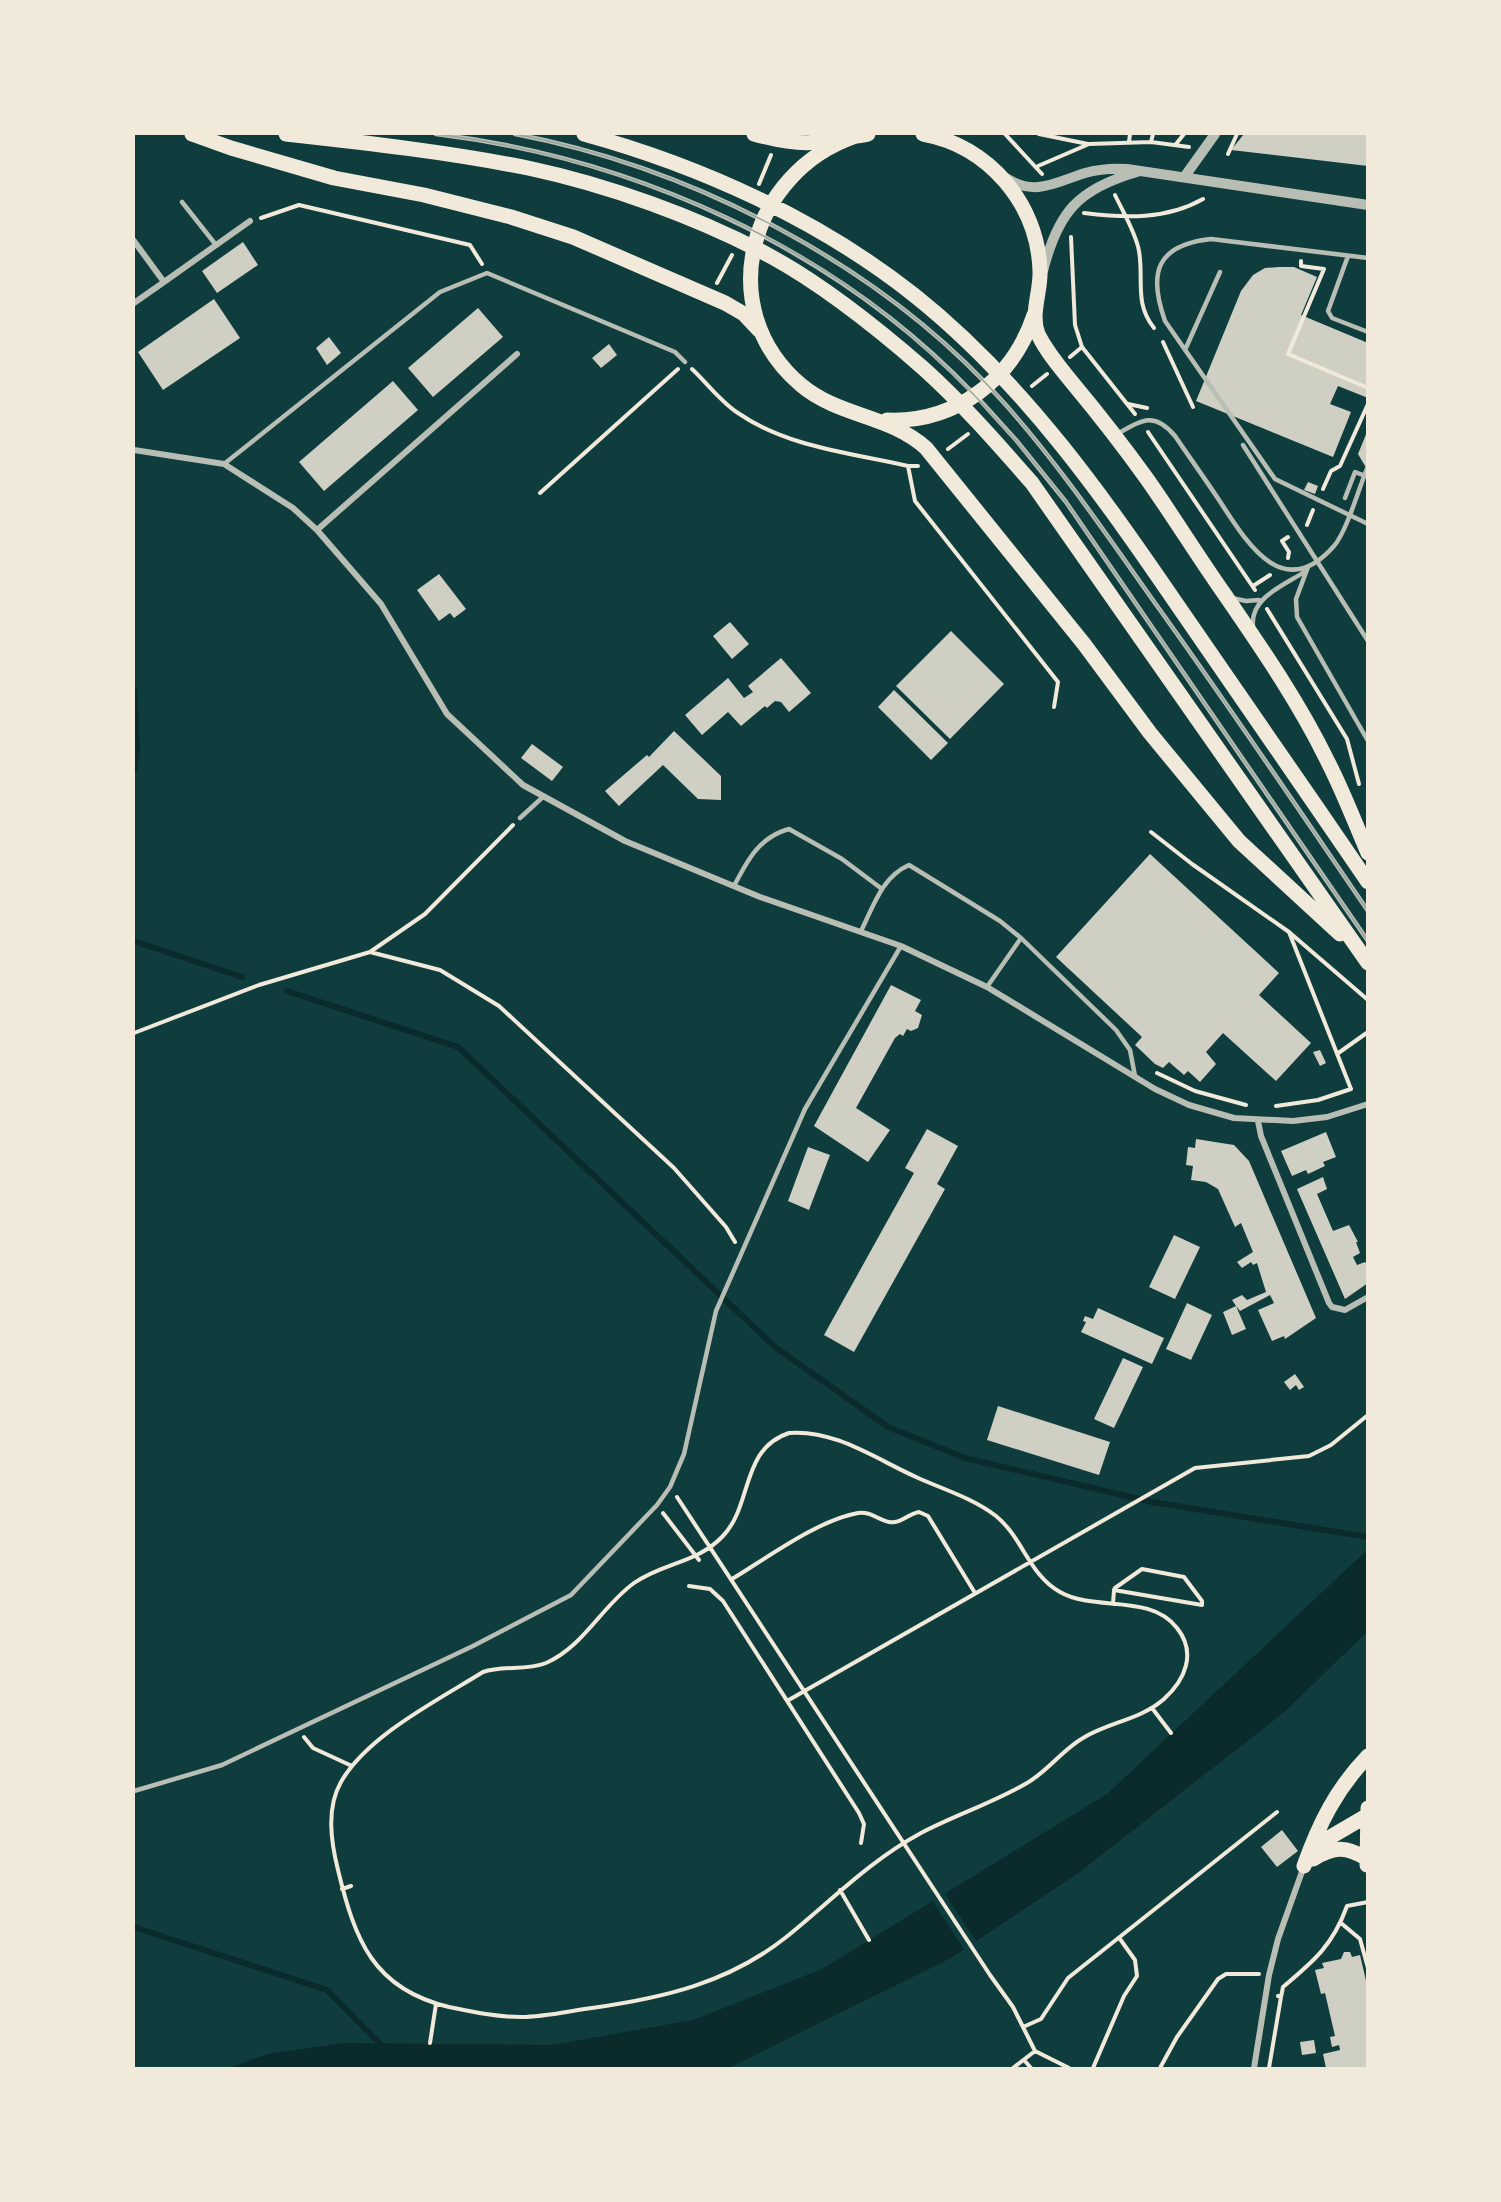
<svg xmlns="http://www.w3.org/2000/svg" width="1501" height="2202" viewBox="0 0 1501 2202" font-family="Manrope,sans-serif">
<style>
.water{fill:#0a2a2b}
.pier{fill:#0f3d3e}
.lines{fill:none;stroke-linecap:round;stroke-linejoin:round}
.stream{stroke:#0a2a2b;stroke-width:6}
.building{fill:#cfcfc3}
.path{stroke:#f1e9da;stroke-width:4}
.service{stroke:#b8beb3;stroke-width:4.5}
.minor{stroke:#b8beb3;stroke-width:6}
.tertiary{stroke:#b8beb3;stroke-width:10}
.primary{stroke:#f1e9da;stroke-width:15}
.tram{stroke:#97a49c;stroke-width:1.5}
</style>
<rect width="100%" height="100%" fill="#0f3d3e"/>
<!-- water -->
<path class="water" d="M1367,1550V1632L1282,1714L1077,1874L951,1958L729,2068H229L267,2054L344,2043L551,2045L693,2020L822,1969L1107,1794Z"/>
<!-- pier -->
<path class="pier" d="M943,1891L978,1944L966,1952L931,1899Z"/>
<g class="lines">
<!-- stream -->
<path class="stream" d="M134,770L137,750L134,689
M134,941L242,977
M287,991L458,1047L775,1347L888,1427L965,1458L1152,1502L1368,1537
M134,1927L327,1990L384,2048"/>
</g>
<!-- building -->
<path class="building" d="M1244,134H1368V166L1231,150Z
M243,242L258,265L217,293L202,271Z
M1279,267H1294L1317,277L1301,315L1368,343V398L1338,386L1330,404L1351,412L1333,457L1196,401L1241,291L1253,275L1265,268Z
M214,299L240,338L163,390L138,352Z
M478,308L503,337L433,397L408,368Z
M329,337L341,353L327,365L316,348Z
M609,344L617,355L601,368L592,358Z
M393,381L418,410L324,491L299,462Z
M1367,432H1368V471L1358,454Z
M1308,482L1318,486L1315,494L1304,490Z
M439,574L466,609L454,618L450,613L439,621L417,590Z
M730,622L749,644L732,659L713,636Z
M951,631L1004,684L950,739L896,686Z
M781,658L811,693L789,712L781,702L775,701L767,708L765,706L741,726L728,712L702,735L685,715L728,678L744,698L753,692L748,686Z
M894,690L948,743L931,760L878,707Z
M674,731L721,776V800L698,799L663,765L619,806L605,791L647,755L649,757Z
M532,744L563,767L552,781L521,758Z
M1150,854L1279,973L1259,995L1311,1043L1276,1081L1223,1033L1206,1052L1216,1064L1200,1082L1188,1071L1184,1075L1169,1062L1163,1068L1155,1064L1135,1045L1142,1037L1056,957Z
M891,985L921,1000L915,1011L922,1015L918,1028L911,1031L907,1029L903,1036L900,1034L895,1038L856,1108L890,1130L868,1162L814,1126Z
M1320,1050L1326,1063L1320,1066L1313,1052Z
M927,1129L958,1146L937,1184L945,1189L854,1352L824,1335L914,1173L905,1168Z
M1326,1132L1336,1157L1323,1162L1325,1166L1308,1174L1306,1170L1292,1176L1281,1151Z
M1196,1139L1234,1145L1249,1161L1316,1318L1285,1339L1284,1336L1272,1341L1258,1310L1274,1303L1270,1295L1240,1311L1236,1306L1246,1329L1232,1335L1223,1312L1236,1306L1232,1300L1242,1295L1247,1300L1266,1292L1257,1263L1253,1265L1251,1262L1242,1268L1237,1262L1253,1252L1241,1223L1235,1227L1218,1189L1206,1182L1191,1180L1193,1166L1186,1165L1188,1147L1195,1148Z
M808,1147L830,1155L809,1210L788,1201Z
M1323,1177L1327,1189L1317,1194L1333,1231L1349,1225L1358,1242H1356L1360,1253L1353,1257L1357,1265L1365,1262L1368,1266V1283L1345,1299L1297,1189Z
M1174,1235L1200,1247L1175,1299L1149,1287Z
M1187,1303L1212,1315L1191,1360L1166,1349Z
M1098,1308L1164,1338L1152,1364L1081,1332L1086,1322L1083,1321L1085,1316L1093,1319Z
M1123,1358L1143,1367L1114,1428L1094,1419Z
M1295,1374L1304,1387L1299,1390L1296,1385L1290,1390L1284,1382Z
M998,1406L1110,1442L1099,1475L987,1440Z
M1282,1830L1298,1851L1277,1867L1261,1847Z
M1344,1952H1350L1352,1957L1360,1955L1368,1989V2068H1326L1323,2054L1340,2050L1339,2045L1332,2047L1330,2037L1335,2036L1325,1993L1321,1994L1315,1970L1324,1968L1322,1963L1341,1959Z
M1314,2040L1316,2053L1302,2055L1300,2042Z"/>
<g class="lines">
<!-- path -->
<path class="path" d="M1005,134L1042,174
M1039,134L1088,144
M1129,142L1130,134
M1151,142L1189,147
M1176,144L1184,134
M1228,154L1237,134
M1038,166L1089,144L1151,142L1153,134
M759,184L771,155
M1115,195C1123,212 1136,233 1139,251C1144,280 1134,303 1154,328
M1084,213C1125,218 1166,220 1203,199
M261,218L299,205L470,245L482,264
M1071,237L1075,325L1082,347L1135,414
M1301,261V266L1324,269L1288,354L1368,388
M717,283L732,255
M1163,342L1193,407
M1070,357L1082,347
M692,369C707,383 721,402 738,413C787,447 851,453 908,466H918
M1032,386L1047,374
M1128,404L1147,408
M1148,432L1255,590
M948,449L968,434
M908,466L915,501L1058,682L1054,707
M1323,489L1331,471L1340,466L1368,404
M540,493L678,369
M1307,525L1313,510
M1288,558L1289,552L1282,541L1288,537
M1253,586L1270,575
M1267,609L1347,739L1359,784
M1151,832L1192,864L1289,932L1368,1000
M370,952L440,970L499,1006L674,1168L726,1227L735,1242
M134,1033L259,985L370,952L425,914L513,825
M1337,1054L1368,1032
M1157,1073L1195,1091L1246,1105
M1276,1106L1318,1100L1351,1089L1289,932
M789,1433C834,1429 876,1459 916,1477C942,1489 973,1498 996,1516C1023,1538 1029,1575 1060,1592C1095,1612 1150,1593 1177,1628C1197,1653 1185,1680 1164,1699C1140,1720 1109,1722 1083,1738C1062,1750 1048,1771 1027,1783C993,1803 955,1815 921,1833C869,1861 830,1902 785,1938C728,1983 663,1998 592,2008C569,2011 545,2017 521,2017C496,2017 473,2012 449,2007C373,1989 355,1940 338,1870C331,1842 326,1808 341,1782C367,1736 438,1700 483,1672C503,1665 526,1671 546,1663C583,1647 602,1606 634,1583C662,1563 697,1563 722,1537C753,1506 740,1449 789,1433Z
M677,1497L990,1975L1013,2007L1035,2051L1013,2068
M663,1513L699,1560
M732,1579C767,1558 818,1520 858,1513C871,1511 878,1520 889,1522C901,1524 908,1514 919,1512L928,1516L975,1593
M689,1586L710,1589L723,1601L859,1813L864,1824L861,1843
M1113,1604L1114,1590L1115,1588L1142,1569L1184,1577L1202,1601V1605L1114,1590
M787,1701L1195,1468L1309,1456L1331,1445L1368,1415
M1152,1708L1171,1733
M304,1737L313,1748L352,1766
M342,1889L351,1886
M840,1890L869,1940
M1341,1923L1360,1939L1368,1968
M1278,1996L1281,1997L1283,1987C1314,1961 1333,1945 1347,1906L1368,1902
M1023,2027L1041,2019L1068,1978L1277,1812
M430,2043L436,2004
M1035,2051L1069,2068
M1024,2060L1031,2068
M1093,2068L1124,1996L1137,1976L1135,1960L1120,1939
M1160,2068L1177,2037L1218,1979L1226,1974H1259
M1269,2068L1281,1997"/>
<!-- service -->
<path class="service" d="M436,134C634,158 833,247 972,392
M515,134C694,168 883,266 1005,404C1062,468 1110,540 1160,610C1231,709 1299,810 1368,911
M182,202L216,245
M1348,256L1328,311L1332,318L1368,332
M1368,258L1211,239C1156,245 1148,273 1165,321L1275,479L1368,524
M1185,350L1220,272
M978,398L1016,440L1066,502L1368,941
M1117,434C1142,420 1154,411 1175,436C1190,458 1205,479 1219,500C1247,543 1283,604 1334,546C1347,531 1360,485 1368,466
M1243,445L1368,641
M224,464L440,292L487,273L675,352L685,362
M1345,498L1355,472L1368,477
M1308,567L1296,599L1297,617L1368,741
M1232,598L1246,601L1259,600
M1253,626C1250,597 1285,585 1306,571
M520,818L544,796
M734,886C747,861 759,837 789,829L842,859L882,889
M861,931C874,905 882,877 909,865L1000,921L1021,938L987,987
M1021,938L1116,1030L1130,1050L1135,1076
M134,1791L222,1765L473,1646L571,1595L657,1505L670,1487L684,1454L716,1311L805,1109L901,946"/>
<!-- minor -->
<path class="minor" d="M134,241L164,282L134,303
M164,282L250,221
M134,450L224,464L293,508L317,530L381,604L447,714L523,785L625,841L760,897L901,946L987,987L1155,1089L1189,1105L1234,1118L1293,1121L1327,1117L1368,1104
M317,530L517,354
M1258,1121L1261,1136L1329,1303L1332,1307L1345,1310L1368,1297
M1254,2068L1269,1975L1278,1939L1304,1866"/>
<!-- tertiary -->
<path class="tertiary" d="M1185,176L1215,134
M1006,178C1035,197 1056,182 1085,173C1099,169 1112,168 1127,169L1368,205
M1043,271C1058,212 1078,189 1137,172"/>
<!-- primary -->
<path class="primary" d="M192,134L231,148L334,178L424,195L511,217L573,237L725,303L744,314L759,330
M286,134C367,143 448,152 528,168C608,185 697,217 770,256C825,286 876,327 923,368C962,403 997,443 1032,483L1368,963
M584,134C700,166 818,219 914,295C1026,384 1107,502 1187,619C1247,706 1308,794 1368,882
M754,134C804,148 819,143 868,134
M923,134C989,146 1038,204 1040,271C1041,291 1030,315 1038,334C1047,353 1062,370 1075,386C1100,416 1124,447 1147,479C1173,516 1197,555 1223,592C1260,646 1299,702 1328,762C1343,791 1355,823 1368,853
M856,136C749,172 711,309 801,385C839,417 890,415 926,448L1084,644L1150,733L1239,841L1340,934
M887,420C956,423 1013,379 1034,315
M1311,1857L1327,1839L1368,1815
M1313,1859C1334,1846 1347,1846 1367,1859
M1367,1865L1368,1808
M1304,1866C1319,1824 1336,1789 1368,1756"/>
<!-- tram -->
<path class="tram" d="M436,134C598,154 766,218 894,321C959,374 1015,436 1066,502L1368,941
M515,134C694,168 883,266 1005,404C1062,468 1110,540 1160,610C1231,709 1299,810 1368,911"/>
</g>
<!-- border -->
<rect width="1501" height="2202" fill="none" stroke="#f1e9da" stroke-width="270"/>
</svg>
